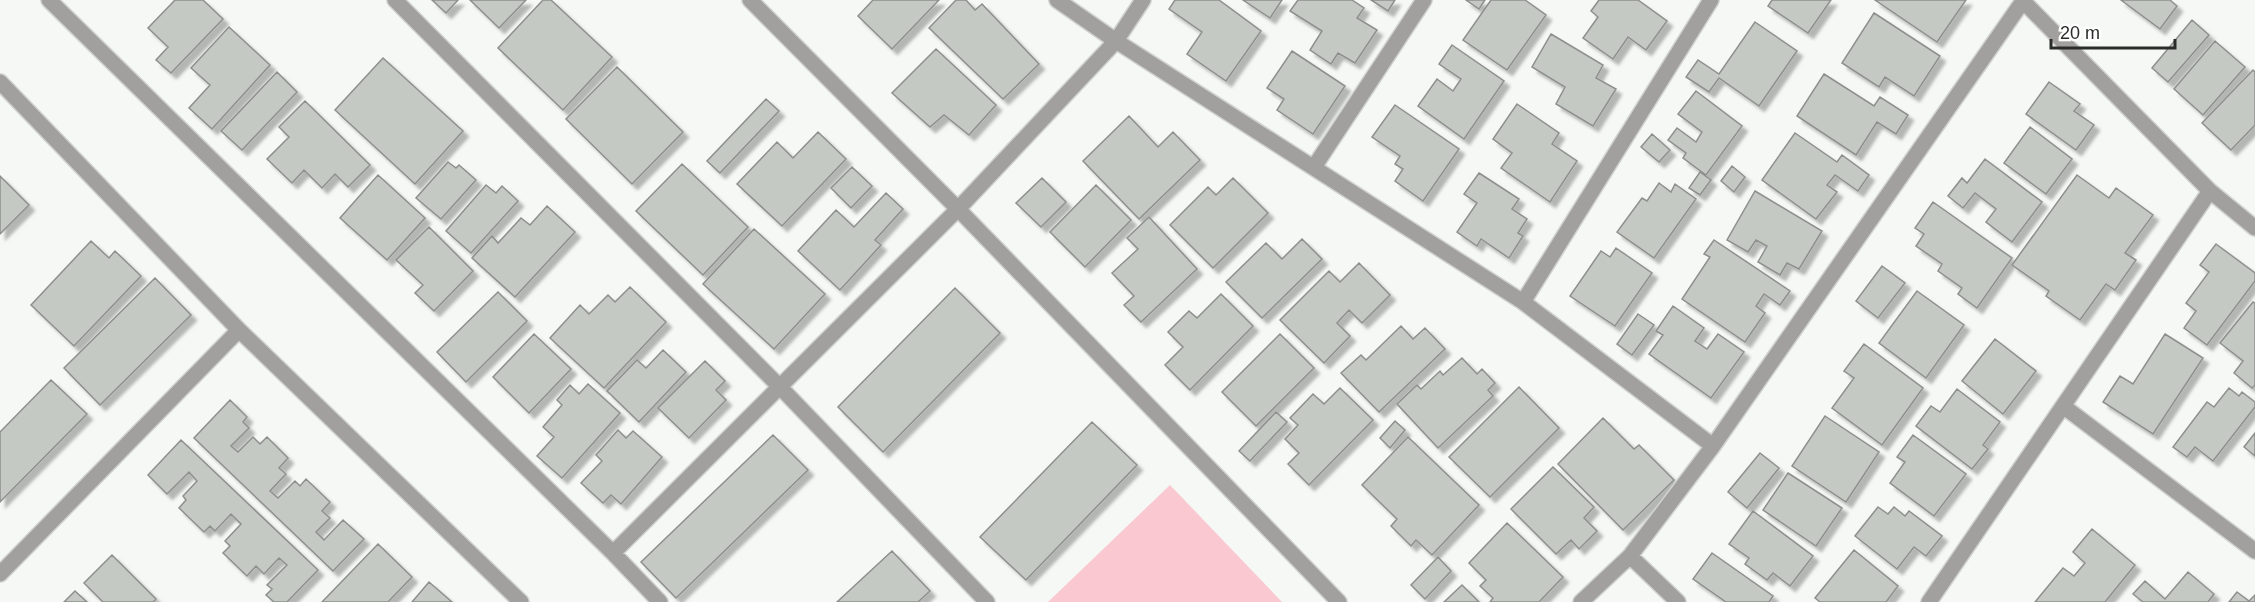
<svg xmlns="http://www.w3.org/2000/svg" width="2255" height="602" viewBox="0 0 2255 602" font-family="Arial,sans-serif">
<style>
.green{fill:#fac8d1}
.building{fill:#c5c9c4;stroke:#8d908c;stroke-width:1.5;filter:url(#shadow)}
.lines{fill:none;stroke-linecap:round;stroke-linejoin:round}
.minor-casing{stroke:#d0d3d0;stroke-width:18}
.minor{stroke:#a29f9f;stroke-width:15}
</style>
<defs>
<filter id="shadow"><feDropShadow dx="5.5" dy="5.5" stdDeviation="1.5" flood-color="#0004"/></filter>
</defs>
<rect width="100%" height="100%" fill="#f5f8f4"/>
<!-- green -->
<path class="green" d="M1170,485L1282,602H1048Z"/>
<!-- building -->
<path class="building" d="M175,0H203L223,19L171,73L156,60L168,47L148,28Z
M432,0H458L446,13Z
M470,0H526L499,28Z
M543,0H551L612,57L563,110L498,48Z
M873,0H939L892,49L858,16Z
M956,0H966L975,10L982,4L1039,64L1003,99L929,28Z
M1175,0H1219L1261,31L1226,81L1187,54L1202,32L1169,9Z
M1243,0H1282L1270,18Z
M1298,0H1352L1364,8L1357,18L1377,30L1355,63L1338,53L1331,64L1310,50L1322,31L1290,11Z
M1371,0H1395L1388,11Z
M1466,0H1485L1479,9Z
M1491,0H1525L1546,15L1507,70L1463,40Z
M1599,0H1638L1667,21L1646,50L1628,37L1613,59L1583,38L1598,17L1591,11Z
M1772,0H1831L1808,33L1768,6Z
M1875,0H1966L1937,42Z
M2121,0H2170L2177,6L2160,29Z
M1874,13L1940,56L1914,96L1885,77L1879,87L1842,63Z
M2192,20L2209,35L2168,82L2152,68Z
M1755,22L1797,51L1759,106L1719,78L1709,92L1686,77L1698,60L1719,74Z
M229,27L270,65L212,129L189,108L210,85L191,68Z
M1551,34L1603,65L1596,78L1616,89L1593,126L1556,104L1565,87L1532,67Z
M2215,41L2245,67L2203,115L2174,89Z
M1452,45L1504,81L1464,139L1418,106L1437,79L1453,91L1461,79L1439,64Z
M936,49L996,105L969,135L944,115L930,127L892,93Z
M1292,51L1345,86L1313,134L1277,110L1284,99L1267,88Z
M383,58L463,131L415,184L335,110Z
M617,67L683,132L632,184L566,119Z
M2253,70L2255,72V125L2231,150L2202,123Z
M277,72L297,92L242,150L221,131Z
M1824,74L1874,106L1880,97L1908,115L1896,134L1877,122L1856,155L1797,116Z
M2049,82L2080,104L2074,111L2094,125L2076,150L2026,114Z
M1696,91L1742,126L1706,175L1683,158L1686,153L1668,140L1677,128L1696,142L1702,132L1678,114Z
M766,99L779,111L720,173L707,161Z
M305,101L370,165L348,187L335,174L322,188L304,170L292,183L267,159L289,137L279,127Z
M1517,104L1559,133L1552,144L1577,161L1550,202L1501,168L1512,153L1493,139Z
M1395,105L1459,149L1423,201L1395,181L1403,169L1395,164L1400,156L1372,137Z
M1129,116L1158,147L1173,132L1200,160L1139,219L1083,161Z
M2030,127L2072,159L2046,194L2004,163Z
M818,132L846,159L782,226L737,184L777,142L793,158Z
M1795,133L1837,162L1842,155L1869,175L1858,191L1835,175L1827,185L1837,192L1816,219L1762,180Z
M1652,134L1670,150L1659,162L1641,147Z
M1985,159L2042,202L2012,242L1986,222L1996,209L1975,193L1963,208L1948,196L1962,178L1967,183Z
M448,162L456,168L459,165L476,180L441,219L416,198Z
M682,164L748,227L703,275L636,211Z
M1732,166L1745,177L1734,192L1721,181Z
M852,167L872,186L851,208L831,188Z
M1700,172L1711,180L1700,195L1689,188Z
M1479,173L1519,199L1512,209L1527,219L1518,233L1523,236L1509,258L1481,239L1477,246L1457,232L1477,203L1464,194Z
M378,175L425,218L387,260L340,218Z
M2077,175L2109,198L2116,188L2153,215L2125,253L2136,260L2115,290L2106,284L2080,320L2046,296L2049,291L2012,265Z
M0,176L29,205L0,234Z
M1042,178L1066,202L1041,227L1016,203Z
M1233,178L1268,213L1213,268L1170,225L1208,187L1216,195Z
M1659,183L1671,192L1675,184L1696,199L1654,258L1617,232L1642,198L1647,201Z
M486,185L496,193L502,186L518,201L471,253L446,231Z
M1096,185L1131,220L1085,267L1050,232Z
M1755,191L1822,231L1799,269L1787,263L1780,275L1758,262L1767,246L1756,240L1748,252L1727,240Z
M886,193L903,209L875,240L881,245L840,290L798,251L836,210L854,227Z
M1933,202L2012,258L1977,308L1958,294L1962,288L1938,271L1942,264L1916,246L1924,234L1915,228Z
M547,206L575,232L515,297L472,258L492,236L498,243L521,218L530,225Z
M1149,217L1197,269L1141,322L1124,305L1134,296L1112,273L1138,249L1127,238Z
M429,227L473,271L434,311L415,293L423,285L396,260Z
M754,229L825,294L774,349L703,284Z
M1302,239L1322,259L1262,318L1226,282L1266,243L1282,259Z
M1714,240L1790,291L1780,305L1764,294L1756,306L1765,313L1745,342L1682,299L1710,257L1704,254Z
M91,241L109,258L115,251L141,276L74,346L31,305Z
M2216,244L2255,273V281L2207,345L2184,328L2196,311L2186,303L2209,272L2200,265Z
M1616,248L1652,273L1615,326L1570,296L1601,251L1610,257Z
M1359,263L1390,295L1362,323L1349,310L1337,323L1350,336L1324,363L1280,320L1329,271L1340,282Z
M1882,266L1905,283L1878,318L1856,301Z
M155,278L191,315L100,405L64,368Z
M630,287L666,322L604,388L550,338L580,305L589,314L608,295L615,302Z
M955,288L1000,333L883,452L838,407Z
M1917,291L1964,325L1926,378L1879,343Z
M498,292L527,321L466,382L437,352Z
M1221,294L1253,326L1190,390L1165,365L1183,347L1168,332L1189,311L1197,318Z
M2253,302L2255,303V385L2252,388L2234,373L2243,361L2220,343Z
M1673,306L1704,328L1695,341L1707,349L1718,334L1744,352L1711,398L1649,354L1663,335L1656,331Z
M1638,314L1654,325L1632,355L1617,344Z
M1401,326L1413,339L1425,328L1445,349L1379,412L1341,373L1361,355L1366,360Z
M534,334L571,369L529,413L493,377Z
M1280,334L1314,368L1256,426L1222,392Z
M2165,334L2203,358L2153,434L2103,402L2120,376L2133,384Z
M1995,339L2036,371L2003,414L1962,381Z
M1864,344L1923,388L1882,445L1832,408L1854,378L1844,371Z
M663,350L686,372L639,422L607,391L637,360L646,368Z
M1462,358L1477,374L1482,369L1495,383L1488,390L1493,396L1438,448L1397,404L1417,385L1421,389L1440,371L1443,375Z
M705,361L725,381L716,390L726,400L689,438L658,408Z
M51,380L87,414L0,502V432Z
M588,384L620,413L562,478L537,456L554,437L543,427L562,405L557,400L570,385L579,394Z
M1519,387L1559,428L1490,497L1449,457Z
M1340,388L1373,420L1309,485L1288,464L1299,453L1285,439L1298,425L1290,418L1313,394L1324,404Z
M2229,388L2239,396L2242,392L2255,402V407L2213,461L2195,447L2187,457L2173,447L2207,402L2214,407Z
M1957,389L2000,422L1983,445L1988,449L1972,469L1916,426L1931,406L1940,412Z
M230,400L247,417L243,422L249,428L231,446L238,452L253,437L260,444L267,437L288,458L279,468L286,474L270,491L278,498L295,481L300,486L306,479L330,502L322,511L330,518L316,532L324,540L343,520L364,539L333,571L194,438Z
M1276,412L1287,422L1250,461L1239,451Z
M1825,416L1879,452L1846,502L1792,466Z
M1603,418L1634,449L1639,445L1674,480L1623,530L1558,464Z
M1395,421L1405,430L1390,448L1380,438Z
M1092,422L1137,465L1026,580L980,537Z
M618,430L626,438L633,431L662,457L621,504L611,495L603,503L581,483L602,461L596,455Z
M2255,433V456L2244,447Z
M773,435L808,470L676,598L641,562Z
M1913,435L1966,474L1934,516L1890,483L1905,462L1897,457Z
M1408,437L1479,505L1432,555L1416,540L1411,546L1391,526L1397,519L1362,485Z
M181,440L318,570L287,602H274L266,595L272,589L267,585L287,565L279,558L264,574L256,566L247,576L223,553L230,546L225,541L241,524L231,514L215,531L210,526L204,532L179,508L186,500L183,496L197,481L189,472L167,494L148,475Z
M1760,453L1779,468L1747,508L1728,492Z
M1553,467L1594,507L1584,518L1597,531L1579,549L1571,540L1556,554L1511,509Z
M1788,473L1842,508L1816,546L1763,510Z
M1878,507L1888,514L1894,507L1905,516L1909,511L1942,536L1926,556L1914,547L1897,569L1855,536Z
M1753,511L1813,556L1790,586L1773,573L1767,580L1745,564L1749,558L1729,544Z
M1507,523L1563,577L1539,602H1490L1493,598L1480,586L1486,580L1469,563Z
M2092,529L2135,565L2105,602H2035L2063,568L2074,576L2085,563L2073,552Z
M378,544L412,577L388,602H322Z
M1854,550L1898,586L1886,602H1820L1815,598Z
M892,551L930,591L918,602H837Z
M1712,553L1773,596L1769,602H1726L1693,579Z
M112,555L156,599L153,602H103L84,583Z
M1438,557L1451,571L1425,599L1411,585Z
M2188,572L2214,594L2208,602H2143L2133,594L2145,581L2165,599Z
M429,582L452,602H412Z
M1462,585L1479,602H1444Z
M75,591L87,602H64Z
M2237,592L2249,601L2255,595V602H2229Z"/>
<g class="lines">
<!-- minor casing -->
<g class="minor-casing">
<path id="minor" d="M49,0L613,553L660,602
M395,0L780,387L987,602
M750,0L958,209L1339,602
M1057,0L1116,41L1523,302L1713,446
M2022,0L2210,191L2255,228
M0,82L239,330L521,602
M1314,167L1424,0
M1523,302L1711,0
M2063,406L2255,551
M613,553L958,209L1116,41L1143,0
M1630,556L1678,602
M0,574L239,330
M1581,602L1630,556L1713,446L2023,1
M1929,602L2210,191"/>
</g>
<!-- minor -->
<use href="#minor" class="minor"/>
</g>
<!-- scale -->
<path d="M2051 39v9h124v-9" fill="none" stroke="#2a2c2a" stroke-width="3"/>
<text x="2060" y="39" font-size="18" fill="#2a2c2a" stroke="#ffffff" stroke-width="4.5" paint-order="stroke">20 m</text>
</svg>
